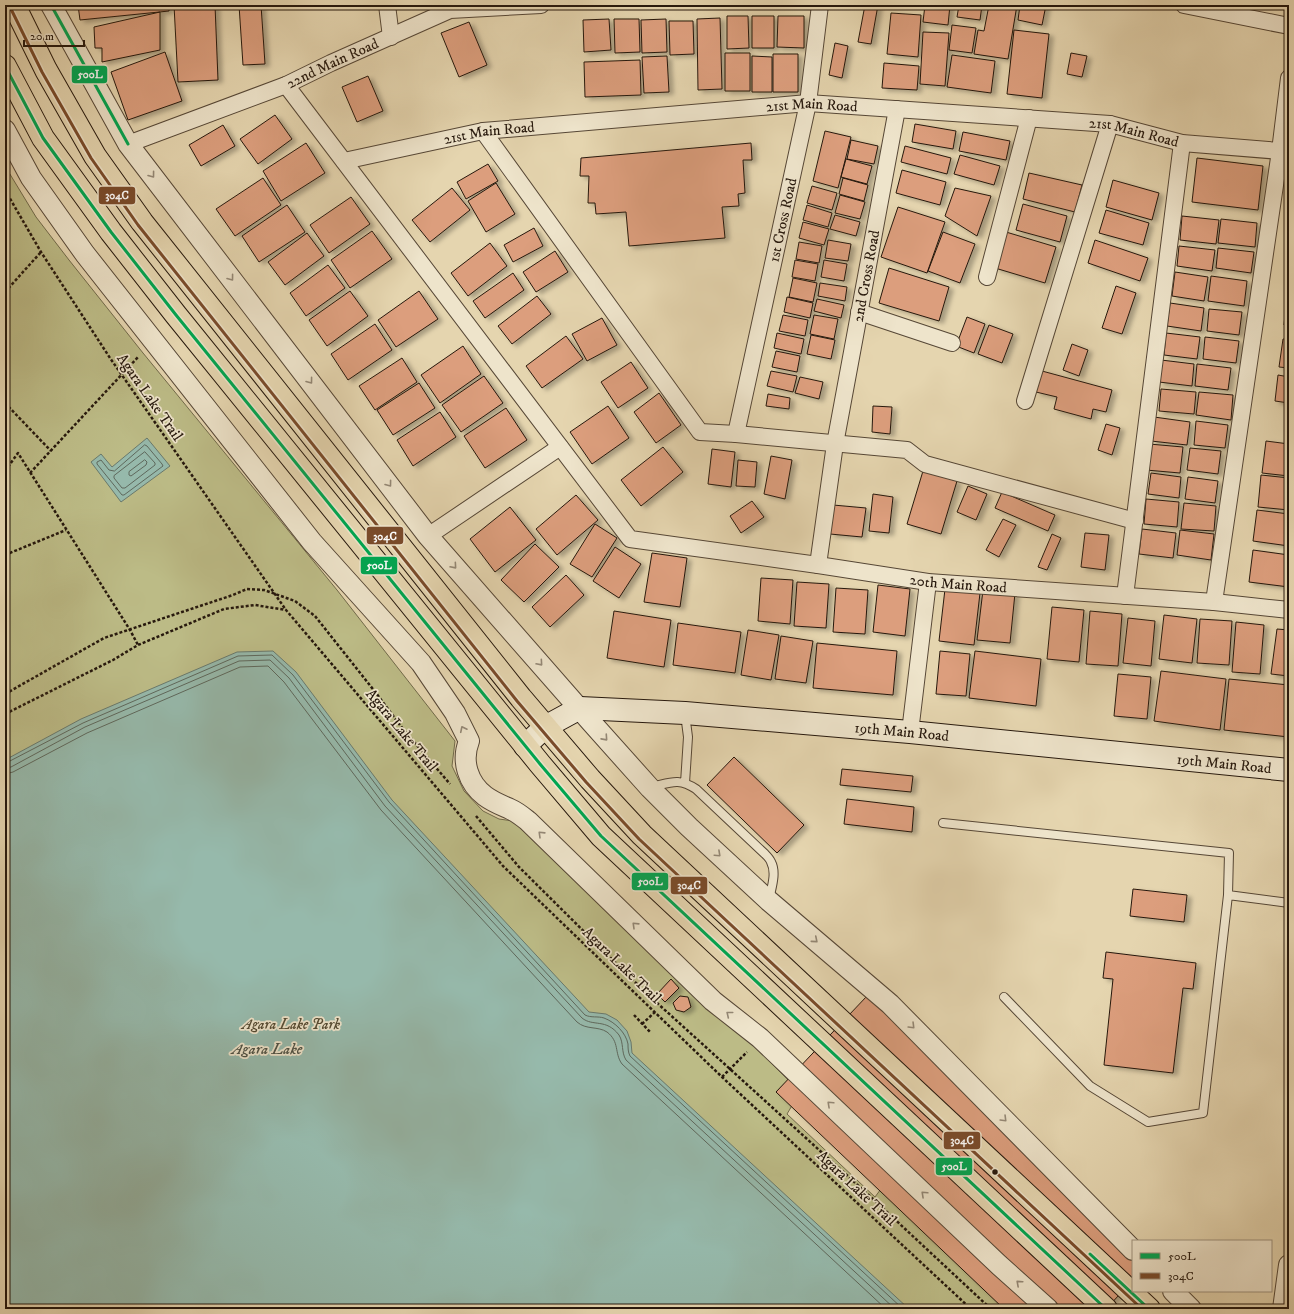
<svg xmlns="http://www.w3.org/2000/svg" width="1294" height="1314" viewBox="0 0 1294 1314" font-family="'IM FELL DW Pica',serif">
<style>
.green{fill:#bcbb86;stroke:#716a4a}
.water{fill:#96b9ab;stroke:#69796c}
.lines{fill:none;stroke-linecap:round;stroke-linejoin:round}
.shore{stroke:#5e685c;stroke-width:1}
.building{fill:#dc9e7d;stroke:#26180d;filter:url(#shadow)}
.service-casing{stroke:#564736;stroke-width:10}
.minor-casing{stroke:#564736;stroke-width:18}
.tertiary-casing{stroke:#564736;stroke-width:22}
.secondary-casing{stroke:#26180d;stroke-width:24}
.trunk-casing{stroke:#26180d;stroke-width:24}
.path{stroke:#26180d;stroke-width:2.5;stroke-dasharray:3 2;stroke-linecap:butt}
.service{stroke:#eee4cb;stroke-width:8}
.minor{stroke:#eee4cb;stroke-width:16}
.tertiary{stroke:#eee4cb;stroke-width:20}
.secondary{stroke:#eee4cb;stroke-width:22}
.trunk{stroke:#e5d5af;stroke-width:22}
.bus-1-casing{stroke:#eee4cb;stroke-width:6}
.bus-2-casing{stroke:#eee4cb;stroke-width:6}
.bus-1{stroke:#00a651;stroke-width:3}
.bus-2{stroke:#7a4b2a;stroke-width:3}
.oneway{stroke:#948876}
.bus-dot{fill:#26180d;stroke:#eee4cb;stroke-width:1.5}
.labels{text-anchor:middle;stroke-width:3.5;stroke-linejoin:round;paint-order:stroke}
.street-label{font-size:15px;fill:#26180d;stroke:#eee4cb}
.park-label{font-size:15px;font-style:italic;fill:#534931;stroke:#eee4cb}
.water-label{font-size:16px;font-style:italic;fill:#4d5044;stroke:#eee4cb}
.line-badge{stroke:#eee4cb;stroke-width:1.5}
.badge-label{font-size:11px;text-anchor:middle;font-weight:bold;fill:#fff}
</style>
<defs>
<filter id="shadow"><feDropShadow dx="4.5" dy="2.5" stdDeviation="2" flood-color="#0004"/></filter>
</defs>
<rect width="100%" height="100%" fill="#e5d5af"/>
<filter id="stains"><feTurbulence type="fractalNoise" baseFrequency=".005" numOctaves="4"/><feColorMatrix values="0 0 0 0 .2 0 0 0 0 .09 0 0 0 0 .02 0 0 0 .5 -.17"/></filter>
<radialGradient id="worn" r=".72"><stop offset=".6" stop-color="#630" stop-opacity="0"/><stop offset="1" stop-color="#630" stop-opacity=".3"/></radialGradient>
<!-- green -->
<path class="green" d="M5,166L36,217L69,260L143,353L337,590L455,741L452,766L464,791L483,811L499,819L520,822L754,1046L800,1092L787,1114L875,1197L889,1178L1025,1309H5Z"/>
<!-- water -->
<path class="water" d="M147,438L170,466L121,502L91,462L101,454L112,467Z
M273,651L296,672L392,800L589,1012L606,1014L617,1020L627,1031L631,1042L632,1053L909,1309H5V760L81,719L237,652Z"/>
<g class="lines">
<!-- shore -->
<path class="shore" d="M145,445L147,446L162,464L163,466L124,495H122L97,464V462L101,460L109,470L114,471Z
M145,452L155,463V465L125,488H122L114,478V476Z
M145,460L147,462L146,465L131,476L129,475V472Z
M5,763L8,762L83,723L238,656L272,655L293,675L389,802L585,1015C591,1018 598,1016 604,1018C615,1022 626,1033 628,1044C628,1048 628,1052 630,1056L903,1309
M5,768L11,767L85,727L239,661L270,660L289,678L385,806L582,1018C593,1027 606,1018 619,1035C624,1043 621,1052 626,1060L895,1309
M5,774L13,772L87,733L240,667L268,666L284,682L381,810L577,1022C586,1030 598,1026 607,1032C620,1042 614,1053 622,1064L886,1309"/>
</g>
<!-- building -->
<path class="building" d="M78,5H169V11L80,20Z
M174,5H215L218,80L178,82Z
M239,5H261L265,64L243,65Z
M865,5H878L871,44L858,42Z
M925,5H950L948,25L923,22Z
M959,5H982L980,20L957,17Z
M989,5H1017L1008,59L974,54L978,30L984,31Z
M1020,5H1046L1042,25L1018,20Z
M160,12V50L102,62V48H95L94,27Z
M891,13L921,15L918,57L887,54Z
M727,16H748L749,48L727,49Z
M752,16H774V48H752Z
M778,16H804V48L777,47Z
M720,18L722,89L698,90L697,19Z
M609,19L611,50L584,52L583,20Z
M614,19H639L640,52L615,53Z
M666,19L667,52L642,53L641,20Z
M669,21H693L694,54L670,55Z
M469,22L487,65L459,77L441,33Z
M952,25L976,28L972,53L949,50Z
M1014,30L1049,34L1042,98L1007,94Z
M923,32L949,33L945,86L920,84Z
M835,43L848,46L842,78L829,75Z
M165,52L182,101L128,120L111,72Z
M725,53H750V91H725Z
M1071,53L1087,56L1082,77L1067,74Z
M773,54H798V92H773Z
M952,55L995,61L991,93L947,87Z
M667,56L669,92L644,93L642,57Z
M752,56L772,57V92H752Z
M640,60L641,95L585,97L584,62Z
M884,63L919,66L917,90L882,88Z
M368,76L383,111L357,122L342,87Z
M275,115L292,139L258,164L240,139Z
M915,124L956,131L953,149L912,142Z
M223,125L235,146L201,166L189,145Z
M825,131L851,137L838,188L813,181Z
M963,132L1010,141L1006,160L959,151Z
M851,140L878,146L874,164L847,159Z
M306,143L325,173L281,201L263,171Z
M751,143L752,160H743L745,193L738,194L739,206L722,207L725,238L629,246L626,212L596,214L595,203H588L589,176H580L581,158Z
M905,146L951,158L947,174L901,162Z
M960,155L1000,166L994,185L954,174Z
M1197,158L1263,166L1258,210L1192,202Z
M846,159L872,166L867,184L841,177Z
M488,164L498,181L466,199L457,182Z
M902,170L946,182L940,205L896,193Z
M1029,173L1082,185L1075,212L1023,199Z
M263,178L281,205L235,236L216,209Z
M843,178L868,185L864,201L839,194Z
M1113,180L1159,193L1152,220L1106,207Z
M496,183L515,214L486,232L468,201Z
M812,186L837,193L832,210L807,203Z
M452,188L470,210L430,242L412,220Z
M955,188L991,196L977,236L945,216Z
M840,195L865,202L860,219L835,213Z
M351,197L370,224L329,253L310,225Z
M1023,204L1067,216L1060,242L1016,230Z
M287,205L305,232L259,262L242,236Z
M807,205L832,213L828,227L803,220Z
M898,207L945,222L927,273L881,257Z
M1106,210L1149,223L1143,245L1099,233Z
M835,215L860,222L856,236L830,229Z
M1182,216L1219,220L1216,244L1180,240Z
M1221,219L1257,223L1255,247L1218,243Z
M803,222L829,229L824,245L799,238Z
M534,228L543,246L513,262L504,245Z
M372,231L392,259L350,288L331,260Z
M943,232L975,244L960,283L928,271Z
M1006,232L1056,247L1045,283L995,268Z
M307,233L324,256L285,285L268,262Z
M828,240L851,244L848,261L825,258Z
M1095,240L1148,258L1140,281L1088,263Z
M799,242L822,246L819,263L796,259Z
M490,243L507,266L468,296L451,273Z
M1179,246L1215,250L1212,271L1177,266Z
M1218,248L1254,252L1251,273L1216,268Z
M555,251L568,272L536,292L523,272Z
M795,260L818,264L815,281L792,277Z
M824,260L847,264L844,281L821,277Z
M328,265L345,288L306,316L290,293Z
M889,268L949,287L939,321L879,303Z
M1175,272L1208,277L1204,301L1172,296Z
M513,273L524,290L485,318L473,301Z
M1211,276L1247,281L1244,306L1208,301Z
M793,278L817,283L813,302L789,297Z
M820,283L847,287L845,301L818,296Z
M1116,286L1136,293L1122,334L1102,328Z
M350,291L368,316L327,346L309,320Z
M419,291L438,319L396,347L378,320Z
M1287,294H1289V326L1284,325Z
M537,296L551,314L512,344L498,326Z
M787,297L813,303L810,318L784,312Z
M817,299L844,305L841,318L814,311Z
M1170,303L1204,308L1201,331L1167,326Z
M1209,309L1242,312L1239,335L1207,331Z
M783,315L808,320L805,336L779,331Z
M814,315L838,319L834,339L810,334Z
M967,317L985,324L974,353L956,346Z
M602,318L617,345L587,361L572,334Z
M375,324L392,350L348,380L331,354Z
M989,325L1013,334L1002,363L978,354Z
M777,333L804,339L801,354L774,348Z
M1166,333L1200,337L1197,359L1164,355Z
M811,335L835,340L831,359L807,354Z
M566,336L583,359L542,388L526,366Z
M1205,337L1239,341L1236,363L1203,359Z
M1283,339H1289V368L1279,367Z
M1072,344L1088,350L1079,376L1063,370Z
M463,346L481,374L440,403L421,375Z
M776,351L800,356L797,372L772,367Z
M402,358L417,382L375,410L359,386Z
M1161,360L1194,364L1192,386L1159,382Z
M631,362L648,388L618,408L601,382Z
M1197,364L1231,368L1228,390L1195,386Z
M771,371L797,376L793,392L767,386Z
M1042,371L1112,390L1106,412L1093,409L1091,419L1054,409L1057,397L1036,392Z
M1278,375L1289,377V403L1275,401Z
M484,376L503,403L461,432L442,405Z
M800,377L823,382L819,399L795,393Z
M419,383L435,408L393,435L377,410Z
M1161,389L1196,392L1194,414L1159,411Z
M1199,392L1233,395L1231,420L1196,415Z
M659,393L681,425L656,443L634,412Z
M768,394L790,398L789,409L766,406Z
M608,406L629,438L592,464L570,432Z
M873,406L892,407L890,434L872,432Z
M506,408L527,440L485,468L464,436Z
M440,412L456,437L413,466L397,440Z
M1154,417L1190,422L1187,445L1151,441Z
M1196,421L1228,425L1225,448L1194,445Z
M1106,424L1120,428L1112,455L1098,450Z
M1266,441L1289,444V476L1262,473Z
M1149,444L1183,447L1180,473L1146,470Z
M663,447L683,472L641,506L621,480Z
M1190,448L1221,451L1218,474L1187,470Z
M712,449L735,452L731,487L708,484Z
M771,456L792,460L785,499L764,494Z
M738,460L757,462L755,487L736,486Z
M923,471L957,481L941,534L907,524Z
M1151,473L1181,477L1179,498L1148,494Z
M1261,475L1289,478V510L1258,507Z
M1188,477L1218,481L1215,503L1185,499Z
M968,486L987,494L976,520L957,512Z
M1002,492L1055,515L1048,531L995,508Z
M873,494L893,497L889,533L869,531Z
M576,495L598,520L557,555L536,529Z
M1146,499L1179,502L1177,527L1144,524Z
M752,501L764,517L741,533L730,516Z
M1184,503L1216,506L1214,531L1181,529Z
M833,505L866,508L862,537L830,534Z
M510,507L536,540L495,572L470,539Z
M1257,510L1289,514V546L1253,541Z
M1003,519L1016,525L999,557L986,550Z
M595,524L617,538L592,577L570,564Z
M1142,529L1176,533L1173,558L1139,554Z
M1180,530L1214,534L1211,560L1177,555Z
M1085,533L1109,535L1105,570L1081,567Z
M1052,534L1061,538L1047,570L1038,567Z
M535,544L559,567L524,602L501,580Z
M615,547L641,564L619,598L593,581Z
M1253,550L1289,555V587L1249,582Z
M652,553L687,558L680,607L644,602Z
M566,575L584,595L550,627L532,607Z
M761,578L793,580L790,624L758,621Z
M797,582L829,584L826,628L794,626Z
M878,585L910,589L905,636L873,632Z
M836,588L868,590L865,634L833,632Z
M945,589L980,593L974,645L939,641Z
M983,590L1015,593L1010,643L977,640Z
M1052,607L1084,610L1079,662L1047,659Z
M614,611L671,620L664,667L607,658Z
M1090,611L1122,614L1118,666L1086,664Z
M1164,615L1197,619L1192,663L1159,659Z
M1128,618L1155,621L1151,666L1123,663Z
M1200,619L1232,621L1229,665L1197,663Z
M1236,622L1264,625L1260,674L1232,672Z
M678,623L741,632L735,673L673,665Z
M1277,629L1289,630V676L1271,674Z
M748,630L779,635L771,680L741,675Z
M781,636L813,641L806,683L775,679Z
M817,643L897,651L893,695L813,688Z
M940,651L970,654L966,696L936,694Z
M975,651L1041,659L1036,706L969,698Z
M1161,671L1226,679L1220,730L1154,721Z
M1118,674L1151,677L1147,719L1114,716Z
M1229,679L1289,685V737L1224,730Z
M734,757L804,825L777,853L707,785Z
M842,769L913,776L911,792L840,785Z
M847,799L914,807L912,832L844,824Z
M1133,889L1187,895L1184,922L1130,916Z
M1106,952L1196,963L1193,989L1183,988L1173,1073L1104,1065L1113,979L1103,978Z
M671,979L679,988L665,1002L657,994Z
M680,996L688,997L691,1007L684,1012L676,1010L673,1003Z
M867,996L1133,1251V1280L1106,1309H1004L776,1092Z"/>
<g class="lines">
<!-- service casing -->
<g class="service-casing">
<path id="service" d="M685,783L688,737L685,714
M651,787C670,783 678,777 696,789L765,854C767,856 770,859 771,862C777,873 771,889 769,900
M943,823L1229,853L1228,895
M1004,997L1090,1086L1148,1122L1203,1113L1228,895L1289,903"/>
</g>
<!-- minor casing -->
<g class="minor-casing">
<g id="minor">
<path d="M387,5L391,37"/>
<path d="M1184,5L1289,26"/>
<path id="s1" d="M286,85L630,539L818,565L928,582L1214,602L1289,610"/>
<path d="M483,131L700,432L736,434L907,450L925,464L1135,521"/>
<path id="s2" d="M128,144L286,85L331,63L450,10L541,5"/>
<path id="s3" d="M344,161L483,131L808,103L1110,124L1182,143L1280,151"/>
<path d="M987,277L1029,118"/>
<path d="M859,312L952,343"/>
<path d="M1025,401L1110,124"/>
<path id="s4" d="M736,434L808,103L820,5"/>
<path d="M428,536L560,447"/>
<path id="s5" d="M818,565L835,444L897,109"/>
<path d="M1125,596L1182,143"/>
<path d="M1214,602L1280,151L1289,78"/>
<path d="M910,732L928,582"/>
</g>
</g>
<!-- tertiary casing -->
<g class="tertiary-casing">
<path id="tertiary" d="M51,5L128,144L428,536L591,722L650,788L689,827L769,901L890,1004L1133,1250
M5,130L31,178L85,254L312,542L421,663L455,713L469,741C461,761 468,783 485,796C493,802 501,805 510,809C517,812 523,817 528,821L713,1001L760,1038L999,1265L1048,1309
M1173,1291L1191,1309
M1283,1309L1289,1265"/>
</g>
<!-- secondary casing -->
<g class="secondary-casing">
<g id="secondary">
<path id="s6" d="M525,746L545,727L580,708L685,713L910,732L1289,770"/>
</g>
</g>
<!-- trunk casing -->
<g class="trunk-casing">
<path id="trunk" d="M14,5L46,70L95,156L142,222L521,698L590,779L642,835L1149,1309
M5,66L43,138L111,232L176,315L540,764L601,836L1106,1309"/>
</g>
<!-- path -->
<path class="path" d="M5,190L41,252L110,358L286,610
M5,292L41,252
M5,403L51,451
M5,471L18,453L130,630L138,645
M30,473L139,356
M5,555L66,530
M5,694L104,638L233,595L247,589L264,590L295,601L315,616L376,693L403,729L450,784
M5,714L113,660L138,645L224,609L255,605L286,610L503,866L722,1077L971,1309
M476,816L519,867L645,992L730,1069L873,1199L991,1309
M634,1015L651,1033
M642,1024L655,1012
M722,1077L747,1052"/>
<!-- service -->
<use href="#service" class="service"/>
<!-- minor -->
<use href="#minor" class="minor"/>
<!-- tertiary -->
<use href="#tertiary" class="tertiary"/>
<!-- secondary -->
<use href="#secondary" class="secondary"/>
<!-- trunk -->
<use href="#trunk" class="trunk"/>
<!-- bus-1 casing -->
<g class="bus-1-casing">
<path id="bus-1" d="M51,5L128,144
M5,66L43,138L111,232L176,315L540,764L601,836L1106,1309
M1090,1254L1149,1309"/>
</g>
<!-- bus-2 casing -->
<g class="bus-2-casing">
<path id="bus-2" d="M10,7L42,72L91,158L138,225L517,701L586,782L639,839L1142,1309"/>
</g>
<!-- bus-1 -->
<use href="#bus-1" class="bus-1"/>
<!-- bus-2 -->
<use href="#bus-2" class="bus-2"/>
</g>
<!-- one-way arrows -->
<defs><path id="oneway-chevron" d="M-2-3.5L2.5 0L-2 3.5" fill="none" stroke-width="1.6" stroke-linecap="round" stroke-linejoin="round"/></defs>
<g class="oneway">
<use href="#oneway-chevron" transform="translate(152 175) rotate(53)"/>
<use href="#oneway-chevron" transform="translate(231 278) rotate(53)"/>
<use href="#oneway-chevron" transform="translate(310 381) rotate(53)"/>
<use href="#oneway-chevron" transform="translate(389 484) rotate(53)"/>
<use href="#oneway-chevron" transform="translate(454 566) rotate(49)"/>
<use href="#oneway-chevron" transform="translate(540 663) rotate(49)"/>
<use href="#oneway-chevron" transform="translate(463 729) rotate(-116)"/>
<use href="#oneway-chevron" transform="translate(605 738) rotate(48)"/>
<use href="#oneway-chevron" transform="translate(541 834) rotate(-136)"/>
<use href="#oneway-chevron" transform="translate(718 854) rotate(43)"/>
<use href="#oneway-chevron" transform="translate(635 925) rotate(-136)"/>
<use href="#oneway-chevron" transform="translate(815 940) rotate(40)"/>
<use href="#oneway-chevron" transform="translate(729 1014) rotate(-141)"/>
<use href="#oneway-chevron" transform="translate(912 1026) rotate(45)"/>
<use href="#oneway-chevron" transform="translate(830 1104) rotate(-137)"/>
<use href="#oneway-chevron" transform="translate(1004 1119) rotate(45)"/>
<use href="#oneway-chevron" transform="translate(924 1194) rotate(-137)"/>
<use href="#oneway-chevron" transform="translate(1019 1283) rotate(-138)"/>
</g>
<!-- markers -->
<circle class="bus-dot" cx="995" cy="1172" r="3.5"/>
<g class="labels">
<!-- street labels -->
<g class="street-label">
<text dy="5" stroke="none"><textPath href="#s2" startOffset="220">22nd Main Road</textPath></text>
<text dy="5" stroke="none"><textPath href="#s3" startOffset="472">21st Main Road</textPath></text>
<text dy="5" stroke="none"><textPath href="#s3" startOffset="796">21st Main Road</textPath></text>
<text dy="5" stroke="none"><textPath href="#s3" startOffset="148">21st Main Road</textPath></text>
<text dy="5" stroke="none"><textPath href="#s4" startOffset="219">1st Cross Road</textPath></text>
<text dy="5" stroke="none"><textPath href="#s5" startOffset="293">2nd Cross Road</textPath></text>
<text transform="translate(150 397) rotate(55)" y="5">Agara Lake Trail</text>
<text dy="5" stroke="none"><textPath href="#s1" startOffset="901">20th Main Road</textPath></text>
<text transform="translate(402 730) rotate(50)" y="5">Agara Lake Trail</text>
<text dy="5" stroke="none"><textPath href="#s6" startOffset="390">19th Main Road</textPath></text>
<text dy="5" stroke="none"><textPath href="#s6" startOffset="714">19th Main Road</textPath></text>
<text transform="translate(622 965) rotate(44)" y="5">Agara Lake Trail</text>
<text transform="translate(857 1188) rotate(43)" y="5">Agara Lake Trail</text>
</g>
<!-- park labels -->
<g class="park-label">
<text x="291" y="1029">Agara Lake Park</text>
</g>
<!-- water labels -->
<g class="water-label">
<text x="267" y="1054">Agara Lake</text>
</g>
</g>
<g class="line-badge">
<rect x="71" y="65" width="37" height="19" rx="4" fill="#00a651"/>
<rect x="98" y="186" width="38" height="19" rx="4" fill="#7a4b2a"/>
<rect x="366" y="526" width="38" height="19" rx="4" fill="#7a4b2a"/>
<rect x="360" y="556" width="38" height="19" rx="4" fill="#00a651"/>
<rect x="631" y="872" width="38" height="19" rx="4" fill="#00a651"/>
<rect x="670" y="876" width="38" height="19" rx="4" fill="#7a4b2a"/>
<rect x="943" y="1131" width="38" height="19" rx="4" fill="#7a4b2a"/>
<rect x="935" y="1157" width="38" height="19" rx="4" fill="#00a651"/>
</g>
<g class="badge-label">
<text x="90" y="78">500L</text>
<text x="117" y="199">304C</text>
<text x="385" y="540">304C</text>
<text x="379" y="569">500L</text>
<text x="650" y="885">500L</text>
<text x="689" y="889">304C</text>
<text x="962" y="1144">304C</text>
<text x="954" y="1170">500L</text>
</g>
<!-- margin -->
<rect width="1294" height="1314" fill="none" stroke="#e5d5af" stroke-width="20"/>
<rect x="6" y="6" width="1282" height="1302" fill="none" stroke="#26180d" stroke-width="2"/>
<rect x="10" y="10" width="1274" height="1294" fill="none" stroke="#26180d"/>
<!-- legend -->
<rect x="1132" y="1240" width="140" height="52" fill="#eee4cb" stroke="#9e927f"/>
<rect x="1140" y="1253" width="20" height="6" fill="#00a651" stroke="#9e927f"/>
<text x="1168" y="1260" font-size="12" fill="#26180d">500L</text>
<rect x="1140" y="1273" width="20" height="6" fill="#7a4b2a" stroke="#9e927f"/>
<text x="1168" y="1280" font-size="12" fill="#26180d">304C</text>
<!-- scale -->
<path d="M24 40v6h60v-6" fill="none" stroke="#26180d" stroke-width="2"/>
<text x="30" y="40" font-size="12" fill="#26180d" stroke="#eee4cb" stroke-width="3" paint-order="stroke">20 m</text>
<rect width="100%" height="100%" filter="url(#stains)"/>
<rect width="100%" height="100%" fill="url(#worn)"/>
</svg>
